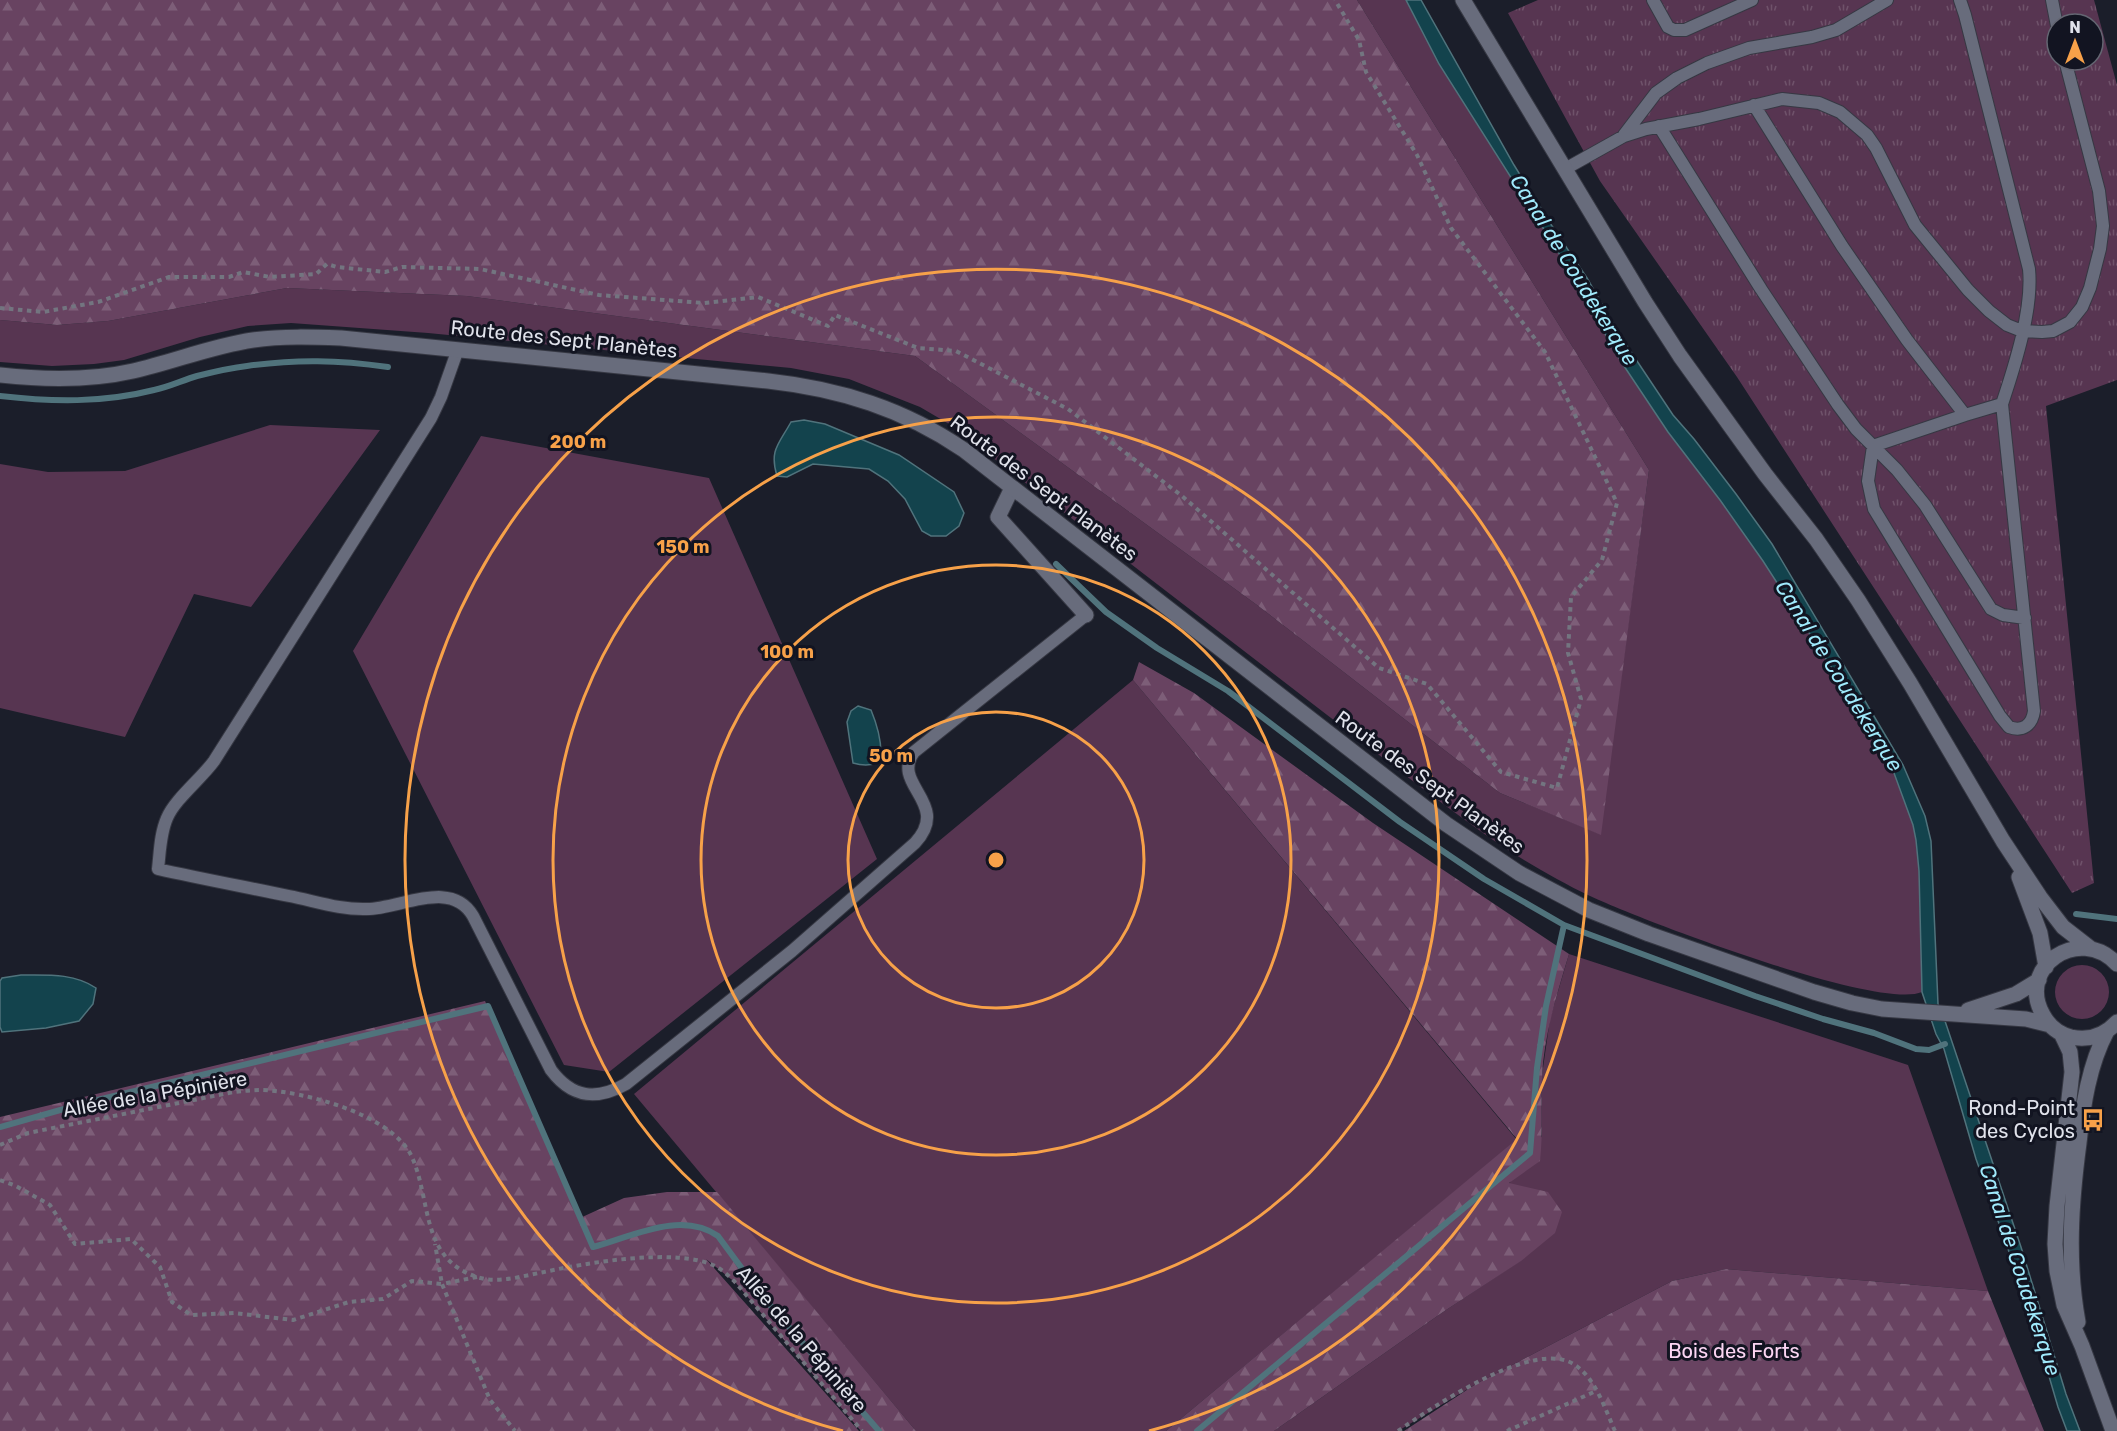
<svg xmlns="http://www.w3.org/2000/svg" width="2117" height="1431" viewBox="0 0 2117 1431" font-family="Rubik,sans-serif">
<style>
.green{fill:#573551}
.forest{fill:url(#forest-firs)}
.park{fill:url(#park-tufts);fill-rule:evenodd}
.water{fill:#13434d;stroke:#50737c;stroke-width:1.5}
.lines{fill:none;stroke-linecap:round;stroke-linejoin:round}
.stream{stroke:#50737c;stroke-width:6}
.lane-casing{stroke:#363843;stroke-width:14}
.street-casing{stroke:#363843;stroke-width:17}
.secondary-casing{stroke:#363843;stroke-width:17}
.path{stroke:#737580;stroke-width:4;stroke-dasharray:4.5 4.5;stroke-linecap:butt}
.lane{stroke:#686c7c;stroke-width:12}
.street{stroke:#686c7c;stroke-width:15}
.secondary{stroke:#686c7c;stroke-width:15}
.ring{fill:none;stroke:#f7a149;stroke-width:3}
.labels{text-anchor:middle;stroke-width:6;stroke-linejoin:round;paint-order:stroke}
.street-label{font-size:20px;fill:#e0e2eb;stroke:#121421}
.poi-label{font-size:20px;fill:#e0e2eb;stroke:#121421;text-anchor:end}
.park-label{font-size:20px;fill:#fbd5f3;stroke:#121421}
.water-label{font-size:21px;font-style:italic;fill:#a0eafc;stroke:#121421}
.centre{fill:#f7a149;stroke:#121421;stroke-width:3}
.ring-label{font-size:18px;text-anchor:middle;font-weight:bold;fill:#f7a149;stroke:#121421;stroke-width:6;stroke-linejoin:round;paint-order:stroke}
</style>
<defs>
<pattern id="forest-firs" width="22" height="20" patternUnits="userSpaceOnUse" patternTransform="scale(1.5)"><rect width="22" height="20" fill="#684361"/><path d="M5 1l3.5 6h-7zM16 11l3.5 6h-7z" fill="#7d5e78"/></pattern>
<pattern id="park-tufts" width="24" height="20" patternUnits="userSpaceOnUse" patternTransform="scale(1.5)"><rect width="24" height="20" fill="#573551"/><path d="M3 7l-1-3M5 7V3M7 7l1-3M15 17l-1-3M17 17v-4M19 17l1-3" fill="none" stroke="#6f526a"/></pattern>
</defs>
<rect width="100%" height="100%" fill="#1b1e2a"/>
<!-- green -->
<path class="green" d="M1357,0H1406L1439,64L1557,250L1622,363L1668,432L1720,500L1763,561L1833,670L1894,773L1913,825L1916,840L1919,871L1922,992C1879,1010 1656,925 1606,903C1584,894 1562,882 1541,870C1498,846 1458,815 1418,785L949,424L920,407L849,379L791,368L428,333L291,323L248,326L200,337L124,360L94,364L52,366L0,362V320L57,325L108,321L287,288L467,296L915,356L1257,605L1500,793L1600,834L1649,470Z
M270,425L380,430L251,607L194,594L125,737L0,708V464L48,472L125,471Z
M481,436L709,478L877,859L609,1072L564,1065L353,651Z
M1133,680L1517,1140L1166,1431H916L634,1094Z
M1569,954L1908,1065L1988,1291L1726,1269L1672,1281L1476,1384L1398,1431H1274L1443,1312L1520,1261L1509,1184L1542,1136V1075L1550,1019Z
M2055 992a27 27 0 1 1 54 0a27 27 0 1 1-54 0Z"/>
<!-- forest -->
<path class="forest" d="M0,0H1357L1649,470L1601,835L1500,793L1257,605L915,356L467,296L287,288L108,321L57,325L0,320Z
M1139,662L1194,693L1373,823L1569,954C1557,994 1544,1035 1542,1077C1541,1105 1543,1133 1540,1161L1509,1183L1548,1192L1562,1212L1555,1233L1521,1261L1443,1312L1274,1431H1166L1517,1139L1133,680Z
M485,1001L580,1218L624,1198L667,1192H717L916,1431H861L736,1283L706,1259L859,1431H0V1117Z
M1726,1269L1988,1291L2044,1431H1404L1476,1384L1672,1281Z"/>
<!-- park -->
<path class="park" d="M1538,0H2094L2117,85V380L2046,406L2094,883L2072,893L1737,377L1600,181L1508,13ZM2057,24H2093V60H2057Z"/>
<!-- water -->
<path class="water" d="M1406,0H1421L1514,165L1550,223L1587,278L1619,334L1673,415L1694,439L1736,494L1772,544L1903,765L1925,816L1931,841L1938,1004L1945,1021L2021,1247L2066,1394L2080,1431H2067L2058,1407L2029,1308L1976,1159L1944,1049L1936,1034L1922,992L1919,871L1916,840L1913,825L1894,773L1833,670L1763,561L1720,500L1668,432L1622,363L1557,250L1439,64Z
M804,420L825,424L899,455L954,492L964,513L959,526L946,536H931L922,531L905,499L888,481L869,469L813,464L787,477L777,476C769,450 779,444 791,422Z
M858,706L871,710C878,727 883,745 880,762C871,766 863,766 853,763L847,722L851,711Z
M21,975C47,975 74,973 96,988L93,1004L79,1021L46,1028L2,1032L0,1027V981L2,978Z"/>
<g class="lines">
<!-- stream -->
<path class="stream" d="M0,396C52,402 103,403 154,390C169,387 183,380 197,376C213,372 230,368 247,366C297,359 338,360 388,367
M1056,564L1106,612L1157,648L1228,691L1400,822L1484,879L1564,925L1755,996L1823,1019L1874,1033L1916,1049L1929,1050L1945,1044
M2076,914L2117,919
M0,1127L85,1103L488,1006L593,1247C631,1237 681,1210 718,1236L763,1297L879,1431
M1197,1431L1530,1153L1537,1068L1546,1006L1564,925"/>
<!-- lane casing -->
<g class="lane-casing">
<path id="lane" d="M1653,0L1668,27L1674,30H1685L1752,0
M2052,0L2057,26
M1754,105L1842,246L1907,340L1965,415L2002,404C2015,365 2033,309 2029,269L1965,15L1960,0
M1659,126L1761,289L1838,405L1856,429L1897,470L1925,505L1991,609L2003,615L2025,618
M1624,135L1656,93L1677,78L1707,63L1749,48L1812,37L1836,30L1887,0
M1565,169L1624,136L1646,129L1699,119L1782,99L1819,103L1840,112L1867,135L1876,148L1915,225L1968,290L1989,311L2007,325L2022,331L2042,332L2053,331L2070,322L2082,307L2090,288L2100,249L2103,226L2099,191L2065,60
M458,349L441,397L431,418L214,761C201,779 175,799 167,818C160,834 160,852 158,869C202,879 246,887 289,896C315,901 340,910 367,909C400,909 451,878 473,916L551,1070C572,1098 596,1101 626,1084L792,951L915,843C952,803 890,785 914,752L1086,615
M1965,415L1873,446L1868,481L1874,509L2000,716L2009,727C2023,732 2032,725 2034,711L2002,404"/>
</g>
<!-- street casing -->
<g class="street-casing">
<path id="street" d="M1012,488L998,517L1086,615"/>
</g>
<!-- secondary casing -->
<g class="secondary-casing">
<path id="secondary" d="M1463,0L1645,302L1680,356L1765,474L1816,539L1858,600L1910,683L2003,841L2040,897L2063,927L2090,948
M0,375C45,380 89,381 133,371C173,362 212,346 253,340C283,336 312,337 341,338L768,381C840,389 904,409 964,450L1446,824L1519,873L1589,910L1649,934L1814,992L1852,1003L1882,1009L2026,1019L2050,1025
M2019,877L2040,933L2046,967
M2117,964C2079,924 2016,967 2043,1015C2049,1026 2059,1034 2071,1037C2089,1041 2105,1035 2117,1022
M1968,1010L2016,994L2039,980
M2061,1033L2070,1052L2072,1072L2057,1206L2055,1244L2057,1271L2064,1305L2082,1346L2113,1431
M2078,1322C2067,1262 2071,1203 2079,1143C2083,1105 2089,1065 2107,1031"/>
</g>
<!-- path -->
<path class="path" d="M0,308L43,312L98,302L169,277H229L243,272L270,277L316,274L327,264L337,267L385,272L402,267L480,269L599,295L704,303L758,297L828,326L835,315L918,348L956,351L1068,409L1182,496L1379,668L1427,684L1501,772L1557,788L1581,699L1568,653L1571,597L1602,560L1617,503L1545,352L1451,228L1417,155L1366,72L1359,40L1335,0
M0,1145L28,1133L234,1092C243,1091 252,1090 261,1090C303,1091 390,1114 411,1155C432,1199 419,1258 477,1277C498,1284 522,1276 544,1272C586,1263 676,1247 715,1266C723,1270 730,1277 736,1283L862,1431
M0,1180L16,1186L50,1205L75,1244L131,1239L160,1267L172,1302L191,1315L234,1313L293,1320L349,1302L383,1299L412,1281L442,1284L435,1244
M477,1277L442,1284L490,1400L515,1431
M1398,1431C1433,1407 1535,1337 1575,1365C1596,1379 1605,1409 1615,1431
M1507,1431L1596,1391"/>
<!-- lane -->
<use href="#lane" class="lane"/>
<!-- street -->
<use href="#street" class="street"/>
<!-- secondary -->
<use href="#secondary" class="secondary"/>
</g>
<!-- distance rings -->
<g class="ring">
<circle cx="996" cy="860" r="148"/>
<circle cx="996" cy="860" r="295"/>
<circle cx="996" cy="860" r="443"/>
<path d="M843 1431A591 591 0 1 1 1149 1431"/>
</g>
<!-- icons -->
<defs>
<g id="bus-bare" transform="scale(1.8)"><path d="M-5-6H5V4H4V6H2V4H-2V6H-4V4H-5ZM-3.5-4V0h7V-4ZM-3.5 1.2v1.5H-2V1.2ZM2 1.2v1.5H3.5V1.2Z" fill="#f7a149" stroke="#121421" stroke-width="2.5" paint-order="stroke"/></g>
</defs>
<g fill-rule="evenodd">
<use href="#bus-bare" x="2093" y="1120"/>
</g>
<g class="labels">
<!-- street labels -->
<g class="street-label">
<text transform="translate(564 339) rotate(6)" y="7">Route des Sept Planètes</text>
<text transform="translate(1044 488) rotate(37)" y="7">Route des Sept Planètes</text>
<text transform="translate(1430 782) rotate(36)" y="7">Route des Sept Planètes</text>
<text transform="translate(155 1094) rotate(-10)" y="7">Allée de la Pépinière</text>
<text transform="translate(802 1339) rotate(49)" y="7">Allée de la Pépinière</text>
</g>
<!-- poi labels -->
<g class="poi-label">
<text x="2075" y="1115">Rond-Point<tspan x="2075" dy="23">des Cyclos</tspan></text>
</g>
<!-- park labels -->
<g class="park-label">
<text x="1734" y="1358">Bois des Forts</text>
</g>
<!-- water labels -->
<g class="water-label">
<text transform="translate(1574 270) rotate(58)" y="7">Canal de Coudekerque</text>
<text transform="translate(1839 676) rotate(58)" y="7">Canal de Coudekerque</text>
<text transform="translate(2020 1270) rotate(72)" y="7">Canal de Coudekerque</text>
</g>
</g>
<circle cx="996" cy="860" r="9" class="centre"/>
<g class="ring-label">
<text x="578" y="448">200 m</text>
<text x="683" y="553">150 m</text>
<text x="787" y="658">100 m</text>
<text x="891" y="762">50 m</text>
</g>
<!-- north arrow -->
<g transform="translate(2075 42)"><circle r="28" fill="#121421" stroke="#646672" stroke-width="1.5"/>
<path d="M0-4.5L10 22L0 15L-10 22Z" fill="#f7a149"/>
<text y="-9" font-size="16" font-weight="bold" text-anchor="middle" fill="#e0e2eb">N</text>
</g>
</svg>
